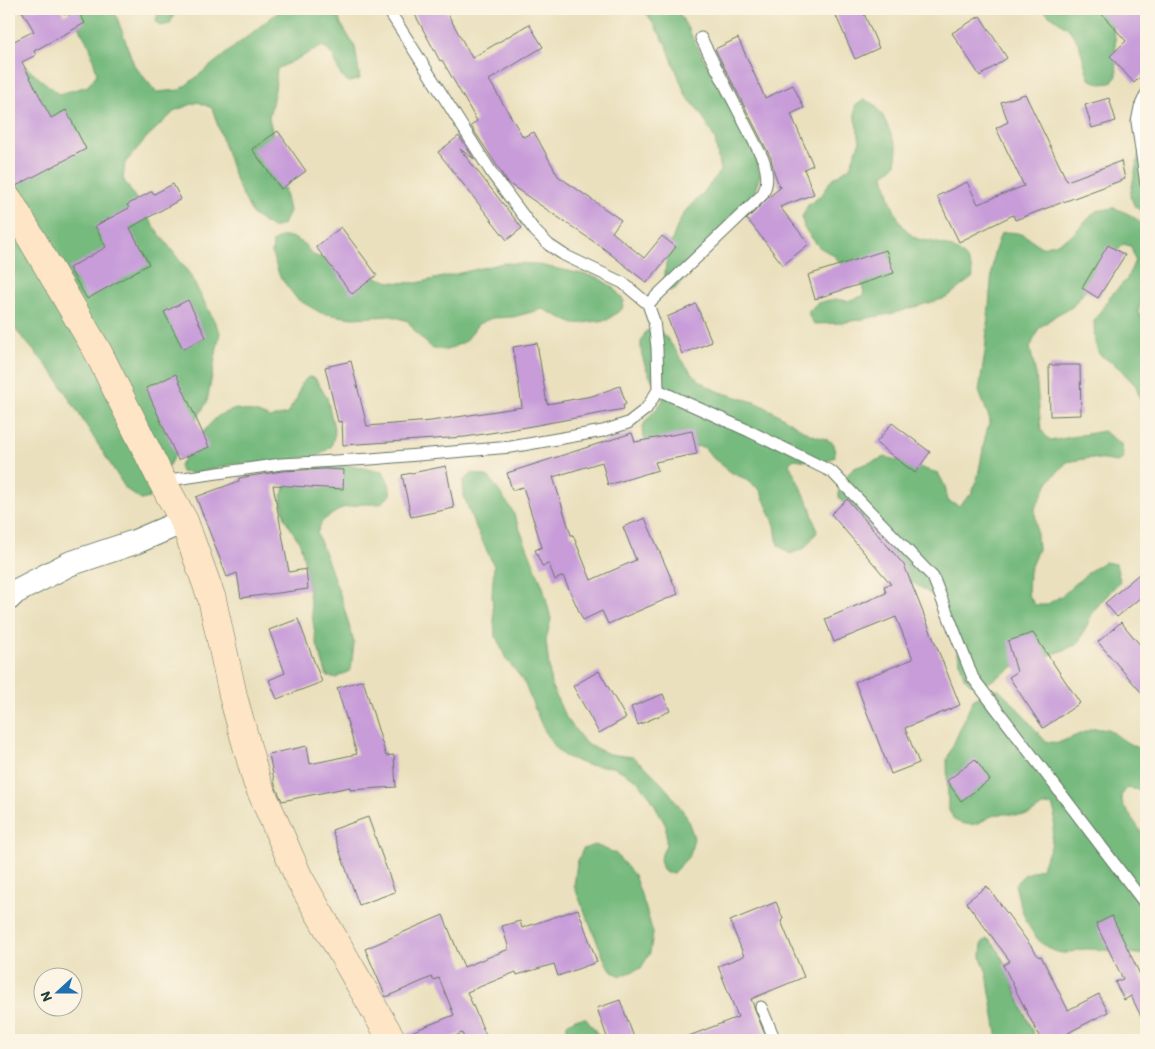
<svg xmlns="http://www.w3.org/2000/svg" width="1155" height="1049" viewBox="0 0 1155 1049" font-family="Itim,sans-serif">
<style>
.forest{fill:#76ba7e;stroke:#4a7c59}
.building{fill:#c79cd9}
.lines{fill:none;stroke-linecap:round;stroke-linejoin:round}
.service-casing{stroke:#667664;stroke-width:13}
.minor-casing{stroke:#667664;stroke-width:26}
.secondary-casing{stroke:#667664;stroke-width:29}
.service{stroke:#fff;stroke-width:11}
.minor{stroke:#fff;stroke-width:24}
.secondary{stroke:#fde5c5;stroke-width:28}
</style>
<rect width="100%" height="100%" fill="#fcf5e5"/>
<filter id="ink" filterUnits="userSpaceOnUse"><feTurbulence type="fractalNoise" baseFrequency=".02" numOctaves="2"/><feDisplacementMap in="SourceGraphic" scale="10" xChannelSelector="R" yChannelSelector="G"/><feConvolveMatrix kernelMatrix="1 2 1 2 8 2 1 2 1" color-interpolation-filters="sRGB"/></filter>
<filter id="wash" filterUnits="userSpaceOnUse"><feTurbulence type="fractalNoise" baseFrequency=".0096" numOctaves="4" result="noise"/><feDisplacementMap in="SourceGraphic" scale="20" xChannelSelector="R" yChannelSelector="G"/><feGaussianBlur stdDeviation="1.12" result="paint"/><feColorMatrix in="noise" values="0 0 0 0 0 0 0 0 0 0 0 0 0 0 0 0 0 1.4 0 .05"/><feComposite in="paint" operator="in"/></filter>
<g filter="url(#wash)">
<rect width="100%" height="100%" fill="#eae0bd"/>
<!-- forest -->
<path class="forest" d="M68,9H114L134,65L156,92L180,90L282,9H335L341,24L355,47L360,79L349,82L341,76L333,56L323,46L277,69L275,90L269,117L289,211L283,225L272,228L253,215L237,184L212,108L198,102L176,110L147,137L125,163L123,179L155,228L189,273L220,332L207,402L149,498L141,500L126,489L54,374L9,322V54L59,94L88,86L97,74L90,47Z
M159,9H176L170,24L160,26L156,21Z
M644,9H677L742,128L755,154L760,175L750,206L704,254L675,289L669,291C657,277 675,227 684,213C689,205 698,200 703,193C709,186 714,179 720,171L715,139L700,112L686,96L666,44Z
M1041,9H1107L1115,37L1117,76L1111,83L1101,84L1089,79L1079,44L1069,29Z
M864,100L874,104L884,118L897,148L896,164L884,175C889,197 895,223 914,237C918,240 924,240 929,241C952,246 970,252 973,277L946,298L890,314L841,323L814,324L809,316V311L817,303L835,299L847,301L863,296L864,288L833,255L819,247L804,228L802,217L808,205L822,195L831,180L850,167L860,141L855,119V106Z
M1146,119V211H1142L1135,207L1130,196Z
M1114,208C1128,213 1141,218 1146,233V291L1138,311L1146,329V418L1136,386L1118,367L1099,354L1095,344L1094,321L1111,295L1127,279L1135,260L1131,246L1123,244L1072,307L1058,314L1039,328L1030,348L1036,375L1041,430L1050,441L1103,431L1121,444L1124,458L1118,462L1090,458L1067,462L1049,481L1035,508L1038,549L1029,571L1028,594L1035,605H1046L1063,595L1090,571L1104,562L1116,564L1120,581L1094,610L1078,644L1059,652L1015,666L986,684H970L964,677L956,646L938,599L895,571L839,498V487L843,479L854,468L886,457L938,473L945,486L948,501L959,506L972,493L978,476L985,438L990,420L979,391L985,353L992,271L994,253L1001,233C1018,230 1028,236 1041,247L1055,244L1070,237L1096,211Z
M281,237H291L303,243L313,255L390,282L417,283L503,263L534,264L597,277L614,288L624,301L622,309L607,320L574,324L543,309L513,317L492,318L478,324L466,341L447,350L433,349L416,333L408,321L392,316L352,318L321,313L297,299L280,277L272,254L273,242Z
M659,330C677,346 684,371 706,385C723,396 745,397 763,406C780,414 794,426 810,434C819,438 826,437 834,444L835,456L824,463L794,459L789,464L810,506L817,532L805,548L790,554L778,545L775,525L760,490L746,479L732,473L713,458L704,447L648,443C631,425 656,414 663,400C654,383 640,363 641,343C642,339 644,335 646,331Z
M308,377L315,378L327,398L335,433L331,447L312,460L284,463L234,464L195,474L181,472L179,466L208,426L219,415L236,409L258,413L270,418L287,414L297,398L301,384Z
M330,463L383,471L389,484L391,495L380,504H363L342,508L322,521L317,533L341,597L354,643L351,670L336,678L327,676L316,641L304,559L300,543L285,519L281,496L289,480Z
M473,473L489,477L512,510L543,587L551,619L546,640L551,685L565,716L586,744L609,754L633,757L650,771L668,791L686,815L694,838L690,855L673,873H666L663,870L660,859L666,845V826L650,796L637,780L614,767L587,765L564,756L555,748L542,726L523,680L506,659L495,634L492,596L494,566L473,521L464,496L463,481Z
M989,689H999L1012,702L1045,741L1058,743L1092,729H1108L1126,742L1146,752V791L1127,788L1121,796L1123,805L1146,839V955C1126,953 1105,949 1085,949C1078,949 1069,954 1062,953C1031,948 1021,910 1015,884L1024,875L1041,868L1051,847L1055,814L1052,805C1037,805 1038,812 1027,815C1018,817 1011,813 1003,814C982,814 981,833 954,820L948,807L947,759L973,700Z
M595,845L615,853L634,875L645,906L653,933L650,953L641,968L621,976L613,972L606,963L574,886L577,863L583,849Z
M986,939L991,941L999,951L1036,1040H998L987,974L981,957L982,943Z
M586,1018L602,1040H570L567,1036V1024L575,1019Z"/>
<g id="blocks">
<!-- building -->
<path class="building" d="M21,9H61L64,15L77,9L85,23L34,51L36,55L22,62L51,118L66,110L86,149L16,186L9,172V36L12,42L34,31Z
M412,9H445L472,58L529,24L543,47L489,80L523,137L534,132L558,176L621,220L612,232L644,258L662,236L676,247L647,283L603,248L508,183L471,126L477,121L442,60L440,61Z
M833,9H862L879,48L855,59Z
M1097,9H1140L1146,15V71L1134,83L1110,56L1126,41Z
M980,16L1007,58L980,76L952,33Z
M738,38L765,98L793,85L804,108L791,114L813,165L804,169L814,194L780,207L809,244L783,265L748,220H746L770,196L780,188L774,172L771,158L715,49Z
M1025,94L1067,181L1121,161L1125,179L1015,220L1013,215L959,242L937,196L967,182L978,204L1024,186L996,128L1008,122L1001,102Z
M1109,98L1116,121L1092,128L1085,105Z
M278,131L306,171L281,189L252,149Z
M459,136L474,159L460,149L522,228L507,240L438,152Z
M173,184L181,199L130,228L149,264L87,299L69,268L106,247L95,226L129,208L127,205L152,191L154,194Z
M341,227L377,275L352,294L316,247Z
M1108,245L1125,255L1098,298L1082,288Z
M886,250L894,273L815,299L808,275Z
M188,300L206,337L183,349L164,312Z
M696,304L712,342L682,354L667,317Z
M537,343L547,404L592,396L620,386L626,404L623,406L624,409L521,428L465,437L343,445L342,421L338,422L325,367L351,361L367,426L431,421L522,407L513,347Z
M1049,365H1080L1081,415L1050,416Z
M176,374L209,447L178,460L146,388Z
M892,423L930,452L915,473L876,443Z
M692,431L697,454L655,462L658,470L608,485L602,462L553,477L571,535H573L591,580L636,560L623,527L645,518L678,594L608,624L602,611L583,620L563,576L555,580L549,564L542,566L535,550L542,547L523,487L512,490L507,473L632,433L635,442Z
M446,466L454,508L411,517L402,475Z
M325,469L344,470L343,489L273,485L289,572L306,569L308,589L241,598L237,573L227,577L196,497L239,481V478L282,471Z
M847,499L904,565L960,705L905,728L919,763L891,774L855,682L913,659L896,617L834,642L825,619L886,593L884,586L891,584L831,514Z
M1146,568V593L1117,617L1105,603Z
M298,619L322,682L277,699L269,680L285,673L269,630Z
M1121,622L1146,652V698L1098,642Z
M1033,633L1080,703L1043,728L1009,677L1017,672L1008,641Z
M599,671L626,718L599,733L573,686Z
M363,680L386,756L394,755L396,787L350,790V787L282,801L275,785L269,754L307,746L310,764L357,754L337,688Z
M663,694L670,711L638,725L631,707Z
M975,759L990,780L961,801L947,781Z
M368,817L395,892L359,905L332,830Z
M987,886L1039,957L1041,956L1068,1010L1099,994L1108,1012L1068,1033L1072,1040H1041L1003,965L1010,961L966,902Z
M776,902L783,919L781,921L804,977L751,999L767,1040H682L681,1039L738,1017L718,966L744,956L730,921Z
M578,909L597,962L558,976L554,964L517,975L516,972L467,992L488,1040H465L462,1033L445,1040H408L406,1034L454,1015L439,978L433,980L432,977L386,997L365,949L443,915L464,967L509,949L502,926L520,921L522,928Z
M1112,916L1146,987V1013L1141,1016L1131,996L1124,1000L1115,982L1123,979L1096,924Z
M620,1000L635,1040H608L597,1008Z"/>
</g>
</g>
<g filter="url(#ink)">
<use href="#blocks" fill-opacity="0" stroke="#667664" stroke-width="1"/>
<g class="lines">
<!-- service casing -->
<g class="service-casing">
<path id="service" d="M1146,94L1140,107L1137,122L1146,184
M648,304L762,195C769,183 767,174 764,161L701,38
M658,390L749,431L832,472L933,577L973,678L1146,905
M162,481L281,464L371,459L511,447L603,431L628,423L646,409L658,390L657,348L654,321L648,304L623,283L564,255L549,245L535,231L493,175L388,9
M761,1007L775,1040"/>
</g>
<!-- minor casing -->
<g class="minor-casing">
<path id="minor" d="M9,598L15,592L69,564L135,542L184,521"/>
</g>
<!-- secondary casing -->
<g class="secondary-casing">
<path id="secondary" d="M9,200L98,352L162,481L184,521L212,599L234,700L257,782L299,878L392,1040"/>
</g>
<!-- service -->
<use href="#service" class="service"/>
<!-- minor -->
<use href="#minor" class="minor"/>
<!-- secondary -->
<use href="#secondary" class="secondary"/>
</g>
</g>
<!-- margin -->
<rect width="1155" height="1049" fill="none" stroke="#fcf5e5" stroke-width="30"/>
<!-- north arrow -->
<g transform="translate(58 992) rotate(249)"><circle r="24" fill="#fcf5e5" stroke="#a4ab9e"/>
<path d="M0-4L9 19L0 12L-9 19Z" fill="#1f6fb2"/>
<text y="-8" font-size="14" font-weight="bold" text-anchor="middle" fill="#1f3d34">N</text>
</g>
</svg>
